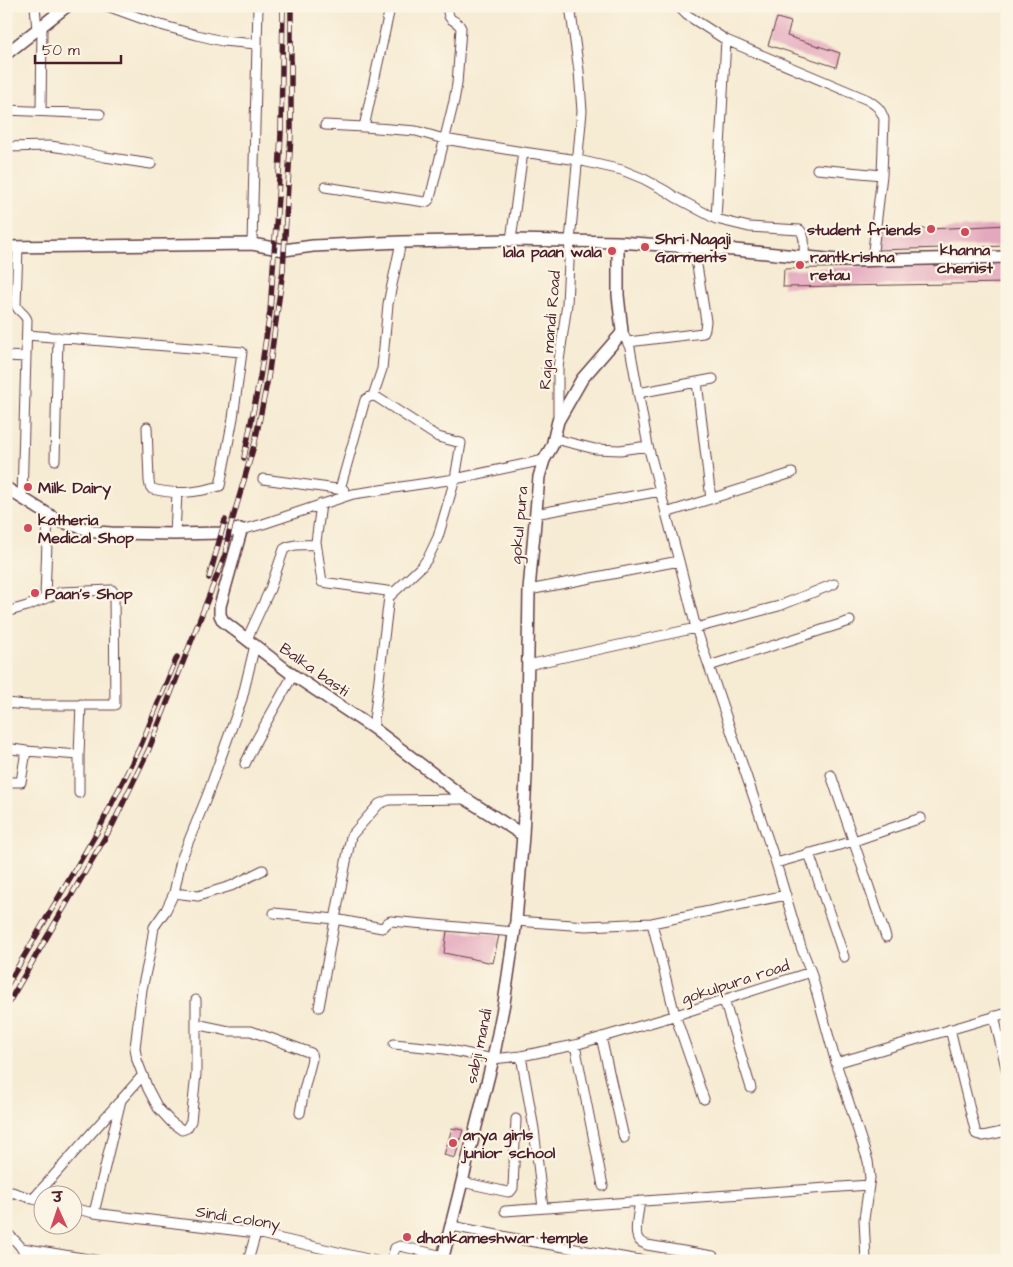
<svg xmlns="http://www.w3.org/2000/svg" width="1013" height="1267" viewBox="0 0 1013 1267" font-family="'Architects Daughter','Playpen Sans Deva',sans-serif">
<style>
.building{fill:#e4a8be}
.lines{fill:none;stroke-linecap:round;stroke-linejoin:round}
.minor-casing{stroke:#643e44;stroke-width:11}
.tertiary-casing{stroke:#643e44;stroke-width:14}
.minor{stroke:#fff;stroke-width:9}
.tertiary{stroke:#fff;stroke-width:11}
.rail-casing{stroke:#4a1f2b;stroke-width:5.5}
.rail{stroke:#fcf5e5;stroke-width:4;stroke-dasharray:11;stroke-linecap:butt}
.poi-dot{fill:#d1495b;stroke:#fcf5e5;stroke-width:2}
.labels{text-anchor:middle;stroke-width:4.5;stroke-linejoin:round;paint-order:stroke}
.poi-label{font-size:16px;font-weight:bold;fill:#4a1f2b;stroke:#fcf5e5;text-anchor:start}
.street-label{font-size:16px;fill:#4a1f2b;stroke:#fcf5e5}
</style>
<rect width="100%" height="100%" fill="#fcf5e5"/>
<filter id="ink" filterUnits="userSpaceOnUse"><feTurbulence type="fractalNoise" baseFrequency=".02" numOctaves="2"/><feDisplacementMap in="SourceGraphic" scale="10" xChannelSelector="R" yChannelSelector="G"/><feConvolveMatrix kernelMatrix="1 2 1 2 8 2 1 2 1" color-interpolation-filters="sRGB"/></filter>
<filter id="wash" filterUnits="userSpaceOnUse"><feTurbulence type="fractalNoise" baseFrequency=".0096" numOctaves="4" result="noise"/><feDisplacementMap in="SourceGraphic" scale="20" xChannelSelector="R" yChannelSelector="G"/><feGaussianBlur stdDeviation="1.12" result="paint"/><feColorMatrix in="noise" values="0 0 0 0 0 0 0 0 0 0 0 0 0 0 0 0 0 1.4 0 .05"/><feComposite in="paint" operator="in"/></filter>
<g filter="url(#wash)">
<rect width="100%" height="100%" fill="#f6ebd3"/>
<g id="blocks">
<!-- building -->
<path class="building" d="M777,18L791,22L787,36L840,53L836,67L768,45Z
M1007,225V246L877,250L879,228L931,229Z
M1007,263V283L783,287L784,269Z
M447,931L499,935L493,963L444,953Z
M452,1128L463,1130L455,1158L444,1155Z"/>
</g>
</g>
<g filter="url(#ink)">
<use href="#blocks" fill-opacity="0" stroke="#643e44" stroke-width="1"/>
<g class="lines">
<!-- minor casing -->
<g class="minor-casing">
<path id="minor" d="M35,6L37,30
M107,6L157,24L197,35L222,41L257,44
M678,6L687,15L726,40L868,100C877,106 880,108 884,119L882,175L872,259
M6,110L100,114
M41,111L42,27
M325,125L364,127L416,131L444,139L523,152L578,160L604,166L622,170L644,179L666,191L675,197L716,219L749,227L800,230C806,237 804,247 804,256
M364,127L390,8
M6,147L50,146L64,148L105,157L151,164
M817,169L882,175
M325,187L425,202L428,201L430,198L454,101L457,84L461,28C456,17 447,25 448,6
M716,219L726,40
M511,240L523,152
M252,244L258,6
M18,247L16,305C18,312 25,313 27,320L22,498
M622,331L630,348L648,446L679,561L696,628L776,863L801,947L811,972L836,1063L868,1161L870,1178L864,1219L866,1261
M27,335L242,352L233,418L220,486C195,493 177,495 152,489L150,486L149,481L147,427
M628,342L703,333L705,329L706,321L694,247
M6,356L26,357
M697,382L711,499
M638,393L713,379
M373,396L382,369L388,304L401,242
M558,421V368L567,304L570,241L582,111L579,71L570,6
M555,439L595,449L620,450L648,446
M55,460L58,337
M263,479L344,490
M340,489L365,400C370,396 373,395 378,398L438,437L461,443L455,479L438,537L428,558L422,566L389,597L373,728
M321,504L316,542L322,582L394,592
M666,513L792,473
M535,514L660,491
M241,530L263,524L353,494L455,479L544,460
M175,534L177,493
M529,590L679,561
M45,597L48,514
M6,612L27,606L61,592L112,590L114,593L115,705H26L6,703
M247,639L270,589L284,549C293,543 305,545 316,545
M528,665L696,628L779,606L834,584
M709,666L850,621
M6,748L26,751L79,755
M245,764L257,739L293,675
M831,775L886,937
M6,782H21L26,751
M79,793V755L81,704
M466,799L389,800L379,804L351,836L335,919L382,928C386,926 386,922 391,921L514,932
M809,853L844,957
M776,863L854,841L921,818
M174,893L198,896L231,886L263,870
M274,913L335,919L319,1007
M516,921L586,926L652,923L786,895
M652,923L675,1015L704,1099
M196,1000V1074L191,1121L187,1128L182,1130L171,1122L158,1108L148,1089L137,1060L135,1048L142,989L150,953L154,927L166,910L174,893L181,860L207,796L242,699L255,645
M724,1000L751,1088
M994,1016L1007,1072
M196,1024L229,1031H251L311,1053L312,1059L304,1090L300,1113
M950,1029L976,1134L983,1136L1007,1131
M601,1037L624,1138
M394,1044L445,1049L493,1059L521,1056L575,1045L667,1018L811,972
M575,1045L603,1186
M521,1056L534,1129L543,1208
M836,1063L1007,1013
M143,1075L121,1100L94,1213L256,1233L376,1261
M462,1182L508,1192L511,1191L513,1188L516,1119
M6,1199L10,1193L12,1192L33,1199
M42,1201L33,1199L119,1102
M640,1201C639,1210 633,1234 639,1240C640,1242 645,1244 647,1245L713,1256
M72,1208L94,1213
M505,1211L869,1185
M452,1226L512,1238L645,1261
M6,1232C16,1242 23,1246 27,1261
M22,1248L100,1261
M248,1261L256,1233
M391,1261L395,1248L400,1246L443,1256"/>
</g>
<!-- tertiary casing -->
<g class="tertiary-casing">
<path id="tertiary" d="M6,54L67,6
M6,247L252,244L284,250L313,246L401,242L511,240L618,242L735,250L848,261L1007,257
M6,488L59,521L96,532L111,533L175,534L221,533L240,529L241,531L220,606V615L223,621L293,675L373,728L466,799L523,835
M442,1261L493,1059L504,1003L516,921L523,835L526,776L529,590L539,477L544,460L552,446L558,421L582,379L621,334L622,331L618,295V242"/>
</g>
<!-- minor -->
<use href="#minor" class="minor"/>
<!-- tertiary -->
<use href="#tertiary" class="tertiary"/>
<!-- rail casing -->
<g class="rail-casing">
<path id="rail" d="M244,458L260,377L270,312L278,197L281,133L283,6
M209,578L225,520
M6,987L100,827L141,745L177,657
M6,1007L113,824L149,749L225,555L229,532L255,442L268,378L283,270L291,134V6"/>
</g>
<!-- rail -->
<use href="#rail" class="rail"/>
</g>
</g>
<!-- markers -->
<g class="poi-dot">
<circle cx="931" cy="229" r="5"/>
<circle cx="965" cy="232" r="5"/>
<circle cx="645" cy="247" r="5"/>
<circle cx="612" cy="251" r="5"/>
<circle cx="800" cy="265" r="5"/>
<circle cx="28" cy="487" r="5"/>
<circle cx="28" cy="528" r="5"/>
<circle cx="35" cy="593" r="5"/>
<circle cx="453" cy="1143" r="5"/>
<circle cx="407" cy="1237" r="5"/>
</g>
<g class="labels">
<!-- poi labels -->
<g class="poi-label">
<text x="921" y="235" text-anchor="end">student friends</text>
<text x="655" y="244">Shri Nagaji<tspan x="655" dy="18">Garments</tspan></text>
<text x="965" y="255" text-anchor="middle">khanna<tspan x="965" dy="18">chemist</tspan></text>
<text x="602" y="257" text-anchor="end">lala paan wala</text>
<text x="810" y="262">rantkrishna<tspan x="810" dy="18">retau</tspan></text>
<text x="38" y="493">Milk Dairy</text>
<text x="38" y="525">katheria<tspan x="38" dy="18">Medical Shop</tspan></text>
<text x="45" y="599">Paan's Shop</text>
<text x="463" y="1140">arya girls<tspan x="463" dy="18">junior school</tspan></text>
<text x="417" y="1243">dhankameshwar temple</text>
</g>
<!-- street labels -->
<g class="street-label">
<text transform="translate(549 330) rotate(-85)" y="6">Raja mandi Road</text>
<text transform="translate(518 525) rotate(-85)" y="6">gokul pura</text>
<text transform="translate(315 669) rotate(35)" y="6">Balka basti</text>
<text transform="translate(735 981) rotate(-18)" y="6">gokulpura road</text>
<text transform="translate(478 1046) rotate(-78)" y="6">sabji mandi</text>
<text transform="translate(238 1217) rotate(9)" y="6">Sindi colony</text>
</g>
</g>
<!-- margin -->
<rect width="1013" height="1267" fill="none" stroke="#fcf5e5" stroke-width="25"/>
<!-- north arrow -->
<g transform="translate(58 1210) rotate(357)"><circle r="24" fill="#fcf5e5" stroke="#b59f9b"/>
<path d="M0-4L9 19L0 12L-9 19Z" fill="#d1495b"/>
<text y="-8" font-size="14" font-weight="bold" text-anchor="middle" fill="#4a1f2b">उ</text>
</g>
<!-- scale -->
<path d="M35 55v8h86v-8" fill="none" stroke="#4a1f2b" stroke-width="2.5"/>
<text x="42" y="55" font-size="15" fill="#4a1f2b" stroke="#fcf5e5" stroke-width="4" paint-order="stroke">50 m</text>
</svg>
